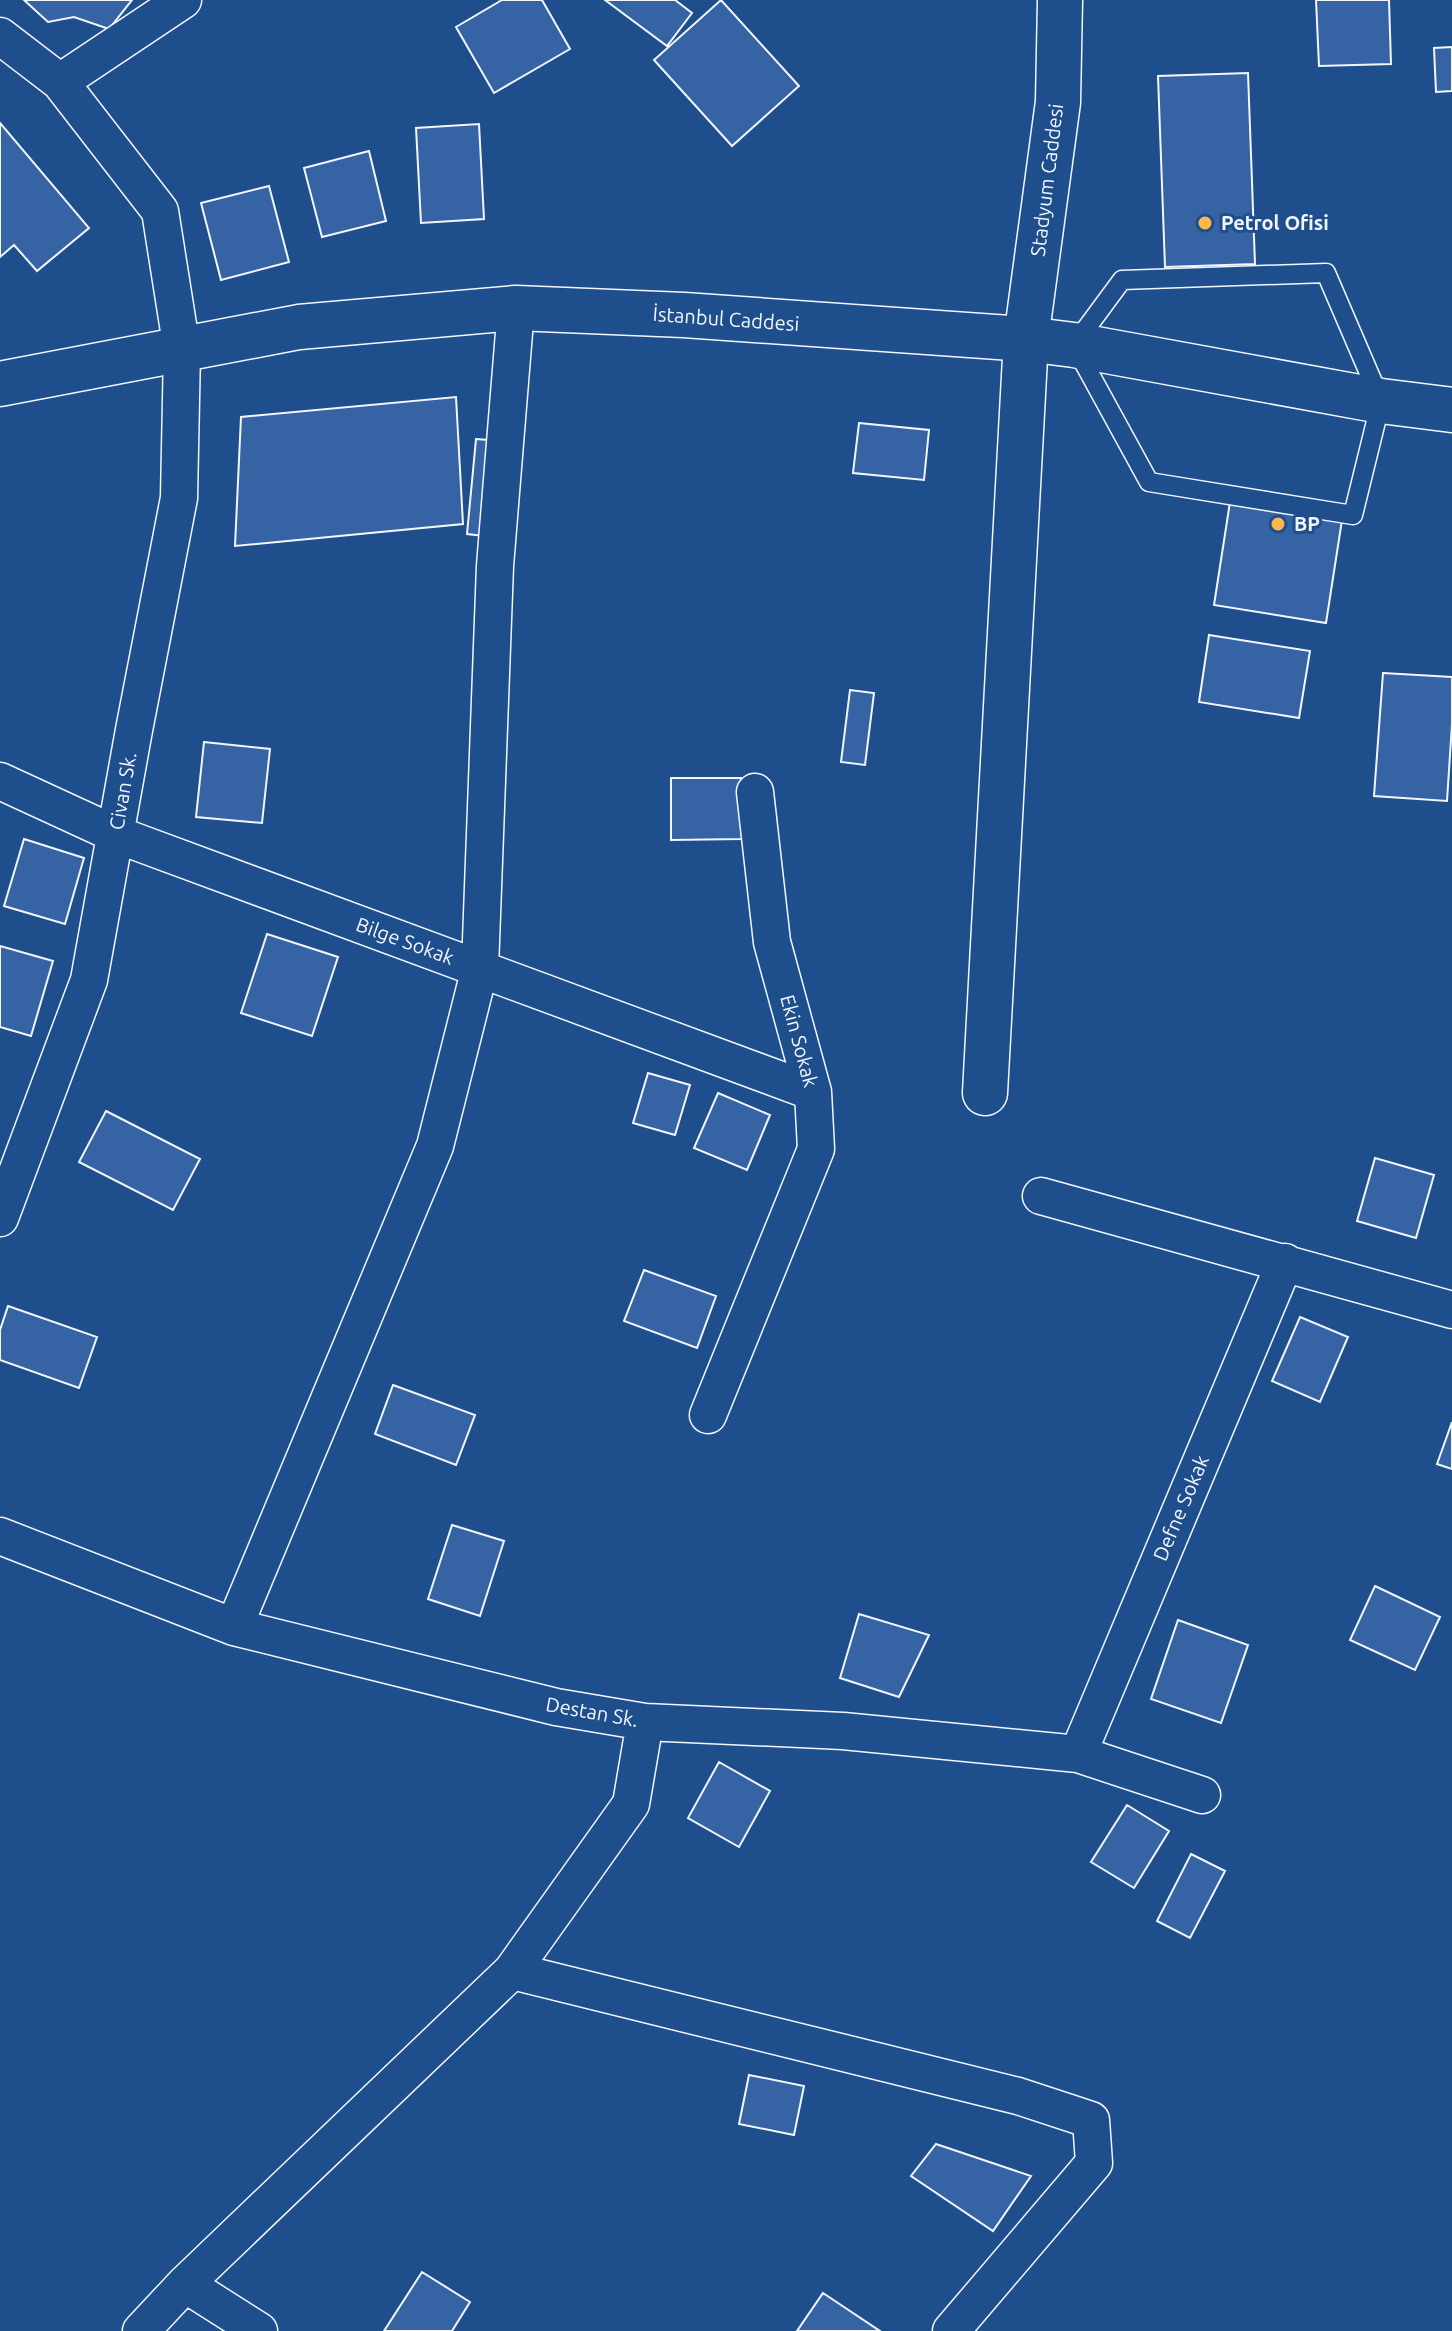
<svg xmlns="http://www.w3.org/2000/svg" width="1452" height="2331" viewBox="0 0 1452 2331" font-family="Ubuntu,sans-serif">
<style>
.building{fill:#3563a3;stroke:#f2f6ff;stroke-width:2}
.lines{fill:none;stroke-linecap:round;stroke-linejoin:round}
.lane-casing{stroke:#f2f6ff;stroke-width:21}
.street-casing{stroke:#f2f6ff;stroke-width:39}
.secondary-casing{stroke:#f2f6ff;stroke-width:47}
.highway-casing{stroke:#f2f6ff;stroke-width:47}
.lane{stroke:#1f4e8c;stroke-width:18}
.street{stroke:#1f4e8c;stroke-width:36}
.secondary{stroke:#1f4e8c;stroke-width:44}
.highway{stroke:#1f4e8c;stroke-width:44}
.poi-dot{fill:#ffb74d;stroke:#1f4e8c;stroke-width:3}
.labels{text-anchor:middle;stroke-width:6;stroke-linejoin:round;paint-order:stroke}
.street-label{font-size:20px;fill:#f2f6ff;stroke:#1f4e8c}
.poi-label{font-size:20px;font-weight:bold;fill:#f2f6ff;stroke:#1f4e8c;text-anchor:start}
</style>
<rect width="100%" height="100%" fill="#1f4e8c"/>
<!-- building -->
<path class="building" d="M24,0H132L109,29L74,17L48,22Z
M502,0H542L570,49L494,93L456,27Z
M605,0H675L692,13L667,46Z
M721,0L799,86L732,146L654,60Z
M1316,0H1389L1391,64L1319,66Z
M1452,47V91L1436,92L1434,48Z
M1248,73L1255,264L1165,267L1158,76Z
M0,123L89,228L37,271L14,245L0,257Z
M479,124L484,219L421,223L416,128Z
M369,151L386,221L322,237L304,168Z
M269,186L289,262L221,280L201,203Z
M456,397L463,524L235,546L241,417Z
M859,423L929,430L924,480L853,473Z
M476,439L501,441L493,537L467,534Z
M1230,502L1342,520L1326,623L1214,605Z
M1209,635L1310,651L1299,718L1199,702Z
M1383,673L1452,677V724L1447,801L1374,796Z
M850,690L874,693L865,765L841,762Z
M204,742L270,749L262,823L196,817Z
M671,778H741L742,839L671,840Z
M24,839L84,858L65,924L4,906Z
M267,934L338,957L312,1036L241,1013Z
M0,946L53,961L31,1036L0,1027Z
M648,1073L690,1085L675,1135L633,1123Z
M718,1093L770,1115L747,1170L694,1148Z
M106,1111L200,1159L173,1210L79,1162Z
M1375,1158L1434,1175L1416,1238L1357,1221Z
M644,1270L716,1296L697,1348L624,1321Z
M8,1306L97,1337L79,1388L0,1360V1330Z
M1300,1317L1348,1337L1320,1402L1272,1381Z
M393,1385L475,1415L456,1465L375,1434Z
M1452,1422V1469L1437,1464Z
M452,1525L504,1541L480,1616L428,1599Z
M1375,1586L1440,1617L1415,1670L1350,1640Z
M859,1614L929,1635L899,1697L840,1678Z
M1178,1620L1248,1645L1221,1723L1151,1699Z
M719,1762L770,1791L739,1847L688,1818Z
M1127,1805L1169,1831L1134,1888L1091,1862Z
M1191,1854L1225,1871L1190,1938L1157,1921Z
M749,2075L804,2086L794,2135L739,2124Z
M936,2144L1031,2176L993,2231L911,2176Z
M422,2272L470,2302L452,2331H384Z
M823,2293L880,2331H797Z"/>
<g class="lines">
<!-- lane casing -->
<g class="lane-casing">
<path id="lane" d="M1326,273L1381,401L1353,515L1149,482L1074,345L1122,280Z"/>
</g>
<!-- street casing -->
<g class="street-casing">
<path id="street" d="M0,36L60,82L160,211L182,350L179,498L134,730L89,980L0,1218
M60,82L183,0
M0,781L115,834L813,1092
M1041,1196L1452,1310
M708,1415L816,1149L813,1092L772,942L755,792
M0,1536L234,1627L556,1707L645,1722L843,1731L1078,1754L1202,1795
M234,1627L435,1146L480,968L495,566L516,308
M1078,1754L1285,1262
M512,1971L1018,2096L1091,2120L1094,2163L951,2331
M185,2284L259,2331
M141,2331L185,2284L512,1971L631,1804L645,1722"/>
</g>
<!-- secondary casing -->
<g class="secondary-casing">
<path id="secondary" d="M985,1093L1026,339L1058,102L1060,0"/>
</g>
<!-- highway casing -->
<g class="highway-casing">
<path id="highway" d="M0,384L299,327L516,308L684,315L1026,339L1074,345L1381,401L1452,410"/>
</g>
<!-- lane -->
<use href="#lane" class="lane"/>
<!-- street -->
<use href="#street" class="street"/>
<!-- secondary -->
<use href="#secondary" class="secondary"/>
<!-- highway -->
<use href="#highway" class="highway"/>
</g>
<!-- markers -->
<g class="poi-dot">
<circle cx="1205" cy="223" r="8"/>
<circle cx="1278" cy="524" r="8"/>
</g>
<g class="labels">
<!-- street labels -->
<g class="street-label">
<text transform="translate(1047 180) rotate(-83)" y="7">Stadyum Caddesi</text>
<text transform="translate(726 319) rotate(4)" y="7">İstanbul Caddesi</text>
<text transform="translate(123 791) rotate(-80)" y="7">Civan Sk.</text>
<text transform="translate(405 941) rotate(20)" y="7">Bilge Sokak</text>
<text transform="translate(799 1041) rotate(75)" y="7">Ekin Sokak</text>
<text transform="translate(1181 1508) rotate(-67)" y="7">Defne Sokak</text>
<text transform="translate(592 1712) rotate(10)" y="7">Destan Sk.</text>
</g>
<!-- poi labels -->
<g class="poi-label">
<text x="1221" y="230">Petrol Ofisi</text>
<text x="1294" y="531">BP</text>
</g>
</g>
</svg>
